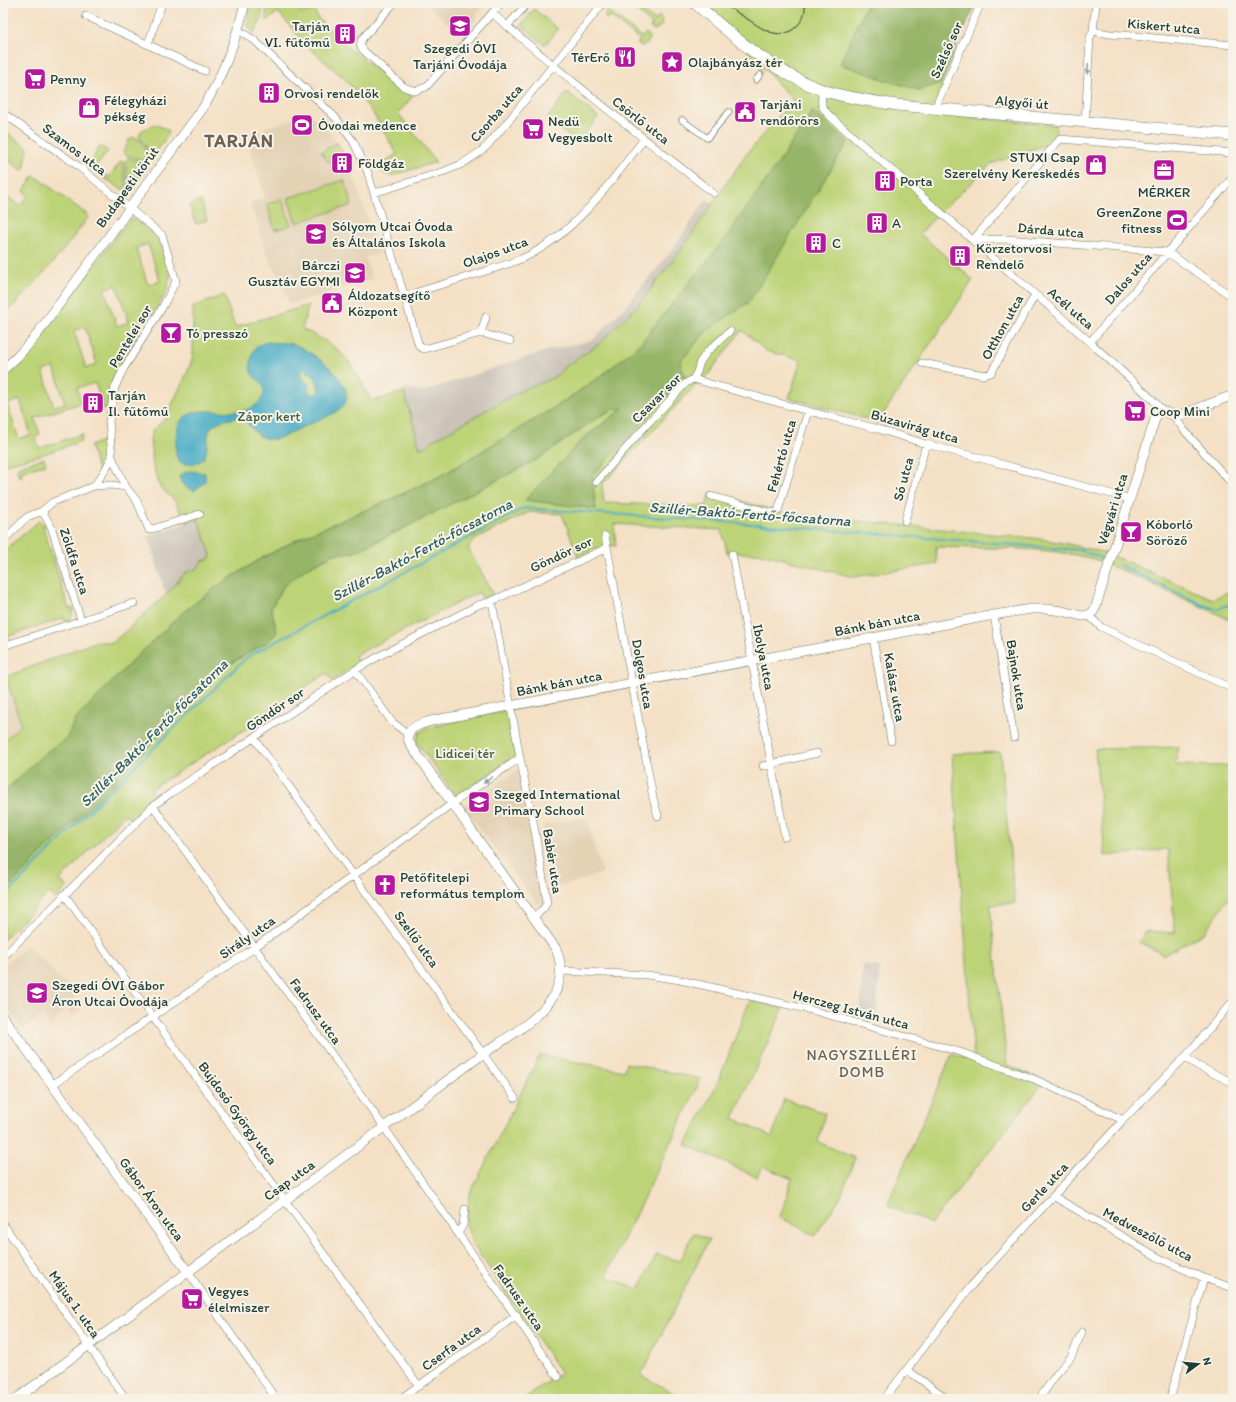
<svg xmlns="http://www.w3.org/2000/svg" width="1236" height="1402" viewBox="0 0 1236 1402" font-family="Itim,sans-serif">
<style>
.built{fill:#e4d2b5}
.industrial{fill:#cbc3b8}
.green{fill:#bdd377;stroke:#6e8856;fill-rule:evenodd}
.forest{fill:#96b568;stroke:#5a794e}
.water{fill:#46acc5;stroke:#32747c;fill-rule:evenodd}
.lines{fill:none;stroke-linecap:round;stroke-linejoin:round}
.stream{stroke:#46acc5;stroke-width:2}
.pedestrian-tunnel{stroke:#c9bfa8;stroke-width:5.5;stroke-dasharray:5.5 3;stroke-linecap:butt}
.pedestrian-casing{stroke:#6a7667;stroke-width:7}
.minor-casing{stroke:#6a7667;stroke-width:8}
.tertiary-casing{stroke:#6a7667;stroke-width:10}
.primary-casing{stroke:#6a7667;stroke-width:12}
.pedestrian{stroke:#fff;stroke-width:5.5}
.minor{stroke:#fff;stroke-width:7}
.tertiary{stroke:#fff;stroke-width:9}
.primary{stroke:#fff;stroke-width:11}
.tram{stroke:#1f3d34;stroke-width:1}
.oneway{fill:#8f9e9a}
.labels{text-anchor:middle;stroke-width:4;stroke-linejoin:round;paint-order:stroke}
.poi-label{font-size:14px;fill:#1f3d34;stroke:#f7f3e8;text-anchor:start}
.street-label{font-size:14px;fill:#1f3d34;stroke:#f7f3e8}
.park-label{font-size:14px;fill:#3f5b41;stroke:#f7f3e8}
.water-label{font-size:15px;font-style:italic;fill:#2b5e60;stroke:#f7f3e8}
.neighbourhood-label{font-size:15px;letter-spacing:1px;fill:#6a6354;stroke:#f7f3e8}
.district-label{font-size:18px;font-weight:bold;letter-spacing:1px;fill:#6a6354;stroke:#f7f3e8}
</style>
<rect width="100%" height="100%" fill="#f7f3e8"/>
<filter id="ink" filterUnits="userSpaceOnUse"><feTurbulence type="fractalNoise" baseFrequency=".025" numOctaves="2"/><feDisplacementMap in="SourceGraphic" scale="8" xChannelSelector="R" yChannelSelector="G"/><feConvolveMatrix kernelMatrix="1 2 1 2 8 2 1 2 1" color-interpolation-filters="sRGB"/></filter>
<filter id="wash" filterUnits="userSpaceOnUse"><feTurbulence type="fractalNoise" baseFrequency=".012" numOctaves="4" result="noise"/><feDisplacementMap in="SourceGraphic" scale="16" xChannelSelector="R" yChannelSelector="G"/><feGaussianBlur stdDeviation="0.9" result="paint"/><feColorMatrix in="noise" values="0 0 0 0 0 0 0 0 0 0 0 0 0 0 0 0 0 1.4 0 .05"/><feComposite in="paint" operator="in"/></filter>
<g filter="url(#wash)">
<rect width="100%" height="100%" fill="#f4e0c5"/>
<!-- built -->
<path class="built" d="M426,3H491L488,5H485L476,15L478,17L460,35Z
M311,114L336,140L344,154L331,162L337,174L351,168L379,254L365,257L372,279L289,305L279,275L277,273L275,266H271L250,203L265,198L245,134L259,130L261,134L265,133L264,128Z
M6,677L21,724L3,742V679Z
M519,769L544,901L538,905L463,806Z
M586,817L602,873L566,885L554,887L543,825Z
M27,945L64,983L81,1007L73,1017L66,1006L50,1027L43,1014L23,1030L3,1002V967Z"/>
<!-- industrial -->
<path class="industrial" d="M706,200L713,204L678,254L636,307L599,344L563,368L562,372L541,384L526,388L433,440L427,446L420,448L403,389L406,388L422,392L549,350L593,340L623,309L671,252Z
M198,519L211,555L209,559L202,561L197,569L185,573L166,595L148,536Z
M863,965L880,967L877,1012L860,1011Z"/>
<!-- green -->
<path class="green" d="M249,3H264L260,22L254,33L248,26V11Z
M268,3H298L301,13L315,10L317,17L352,51L413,96L398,113L436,162L391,176L384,174L377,166L397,154L373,113L344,78L308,47L278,12L267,21L265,20Z
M627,3H633L655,21L659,16L662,20L661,26L655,30L650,28L652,24Z
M703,3H867L840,64L919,90L942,83L936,114L1056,125V141L991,164L935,217L920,234L973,280L878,422L789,398L801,360L766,351L742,330L707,376L688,393L602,485L604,503L706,506L710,493L788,514L1042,539L1068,544L1106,553L1213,599L1233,589V619L1231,620L1103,562C1051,545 990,549 936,547L937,564L853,577L760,553H727L722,530L614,524L616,546C602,544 589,551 577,558L578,556L562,514L529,512L474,540L468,548L494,595L482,598L479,592L355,655L358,663L332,681L327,673L253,721L247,728L151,789L155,800L132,819L125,814L60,880L67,887L56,899L49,893L3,940V893L46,849L106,791L178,716L196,689L233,662L269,641L277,632L271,608L283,587L305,569L334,554L354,552L379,541L538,459L598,417L614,409H622L583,439L526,500L596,509L592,476L660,404L686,380L680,362L706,331L749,302L812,111L780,161L724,240L639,345L601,376L560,404L444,474L392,499L302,537L262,558L219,585L181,614L75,720L67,739L46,752L3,793V742L21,724L6,677L97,641L112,643L166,595L185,573L197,569L202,561L209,559L211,555L198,519L187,523L174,500L160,487L153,466L150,440L153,430L165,419L187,373L193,357V307L224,295L235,327L309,305L302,329C322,339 336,345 350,363C359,375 363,389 372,401L404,392L420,448L427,446L433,440L526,388C536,385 559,378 563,368L599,344L636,307L678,254L745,156L793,100Z
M534,9L558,29L545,45L521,25Z
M607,10L642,37L646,33L649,38L648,43L642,46L637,44L640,40L610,16L607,20L604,14Z
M567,92L598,117L578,143L547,119Z
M155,124L168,130L169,133L155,154H153L150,153L139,135L141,131Z
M3,130L28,148L24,169L21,170L3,156Z
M134,137L140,140L151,157L148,162L126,155L123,152L128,143V140Z
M337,143L344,154L328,162L321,152Z
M102,147L108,151L96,167L98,169V173L91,166V164L98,148Z
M128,158L145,163L147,166L145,170L131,188L128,186L125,161Z
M121,161L123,162L126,185V188L123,190L103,177L106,175L109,177Z
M34,175L89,216C63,252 35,285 3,316V194L20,206L28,196L24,191Z
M344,180L352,205L296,223L288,198Z
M282,199L291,225L275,230L267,204Z
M201,201L207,220L196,224L189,205Z
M134,219L159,238L170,274L167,291L151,317L146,315L127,345L131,349L114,378L106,410H104L95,383L77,388L81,403L35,418L40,435L35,437L39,448L83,434L81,441L41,455L3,465V376L31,351L119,232L129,220ZM148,244L160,281L148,285L136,248ZM116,285L129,322L117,326L104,289ZM85,327L97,364L86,368L74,331ZM54,367L65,403L54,407L43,371ZM20,400L31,435L19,439L7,404Z
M107,439L106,459L99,473L90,446Z
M44,458L46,464L21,472L22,476L19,477L17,470L19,466Z
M39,521L46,526L43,527L69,609L73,608C72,614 73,620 66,622L64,618L3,638V553L12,544Z
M509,710L516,757L456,796L418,744L417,740L419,733L426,728Z
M1179,747L1175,765L1233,766V892L1204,933L1164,955L1139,942L1146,931L1175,933L1168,849L1105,856L1095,749Z
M1000,752L1015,903L990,905L1007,1065L1045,1081L931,1224L887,1205L952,1054L974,1061L952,754Z
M750,1000L783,1009L733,1118L772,1137L784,1099L825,1113L818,1142L855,1158L841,1196L815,1236L780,1217L792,1179L762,1166L757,1177L686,1145L718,1082Z
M540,1055L624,1071L626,1063L701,1079L606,1276L639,1289L657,1254L679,1261L694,1233L709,1240L641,1375L684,1399H523L561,1373L472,1243L466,1224L470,1194Z"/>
<!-- forest -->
<path class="forest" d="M867,3H976L957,45L942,83L919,90L885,80L840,64Z
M812,111L848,142L749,302L706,331L680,362L686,380L660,404L592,476L596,509L525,500L583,439L622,409H614L598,417L538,459L422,519L354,552L334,554L305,569L283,587L271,608L277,632L269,641L233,662L196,689L178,716L106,791L46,849L3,893V793L46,752L66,739L75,720L132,661L181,614L219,585L262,558L302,537L392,499L444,474L560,404L601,376L639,345L724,240L780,161Z"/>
<!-- water -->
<path class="water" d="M268,342C277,343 289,342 298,346C314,353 358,384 344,405C338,414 311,423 301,428C292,432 278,442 267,439C255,437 251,423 239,417C232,419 221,420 215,424C200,434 217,461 191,464C187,465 182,464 179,461C174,455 176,445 176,438C179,394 226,420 251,408C259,404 267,395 263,386C261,380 253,378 251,372C250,369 250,366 251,363C251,351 256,344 268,342ZM304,369C315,376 317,378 319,391L315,395L310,394L308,388L309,384L303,379L300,372Z
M190,471L205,473V482L194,491L183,485L179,478L181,474Z"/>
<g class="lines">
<!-- stream -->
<path class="stream" d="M1119,565L1205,606L1217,609L1233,603
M3,898L90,810L247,657L524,508L767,525L1079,550L1102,558"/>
</g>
</g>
<g filter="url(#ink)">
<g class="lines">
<!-- pedestrian-tunnel -->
<path class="pedestrian-tunnel" d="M760,75L774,59"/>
<!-- pedestrian casing -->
<g class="pedestrian-casing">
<path id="pedestrian" d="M756,80L760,75
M682,120L707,138L729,112"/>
</g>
<!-- minor casing -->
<g class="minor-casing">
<path id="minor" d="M394,3L362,39L360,45L364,51L404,87L415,91L426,87L501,3
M492,13C564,76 638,134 713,193
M86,16L205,71
M507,26L528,3
M238,30L254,40L335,117L353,141L367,170L419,346L424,349L481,333L510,341
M1093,31L1110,34L1233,45
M148,44L162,3
M823,90C819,107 823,109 834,120L1090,342L1152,399L1163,411
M935,108L981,3
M3,113L78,166L162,235L176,281L162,308L124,368L115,387L109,421L112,457L126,487L137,501L149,530L200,514
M1085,123L1090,38L1093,31L1096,3
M374,193L445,171L462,164L480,152L487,146L510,119L603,3
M973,240L1060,139L1233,153
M973,240L1007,239L1167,252L1233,297
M405,296C433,287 461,279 489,270C505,265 520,261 535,252C581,226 612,180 644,139
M481,333L486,317
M1090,342L1233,177
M922,363L984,375L991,373L1035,295
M693,379L808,411L878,429L926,444L976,457L1130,499
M1173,415L1184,430L1233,485
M596,482L650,421L686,383L693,379L697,372L700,362L707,352L730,331
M94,486L104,472L112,457
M711,496L772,513L778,511L808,411
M42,511L51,526L81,620
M905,521L926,444
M605,536L653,798L658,816
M3,541L27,517L42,511L53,502L94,486L111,485L126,487
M732,554L785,837
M492,601L520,758L534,826L547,902L544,908L534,917
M994,615L1014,738
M1088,615L1101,627L1233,689
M873,638L891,741
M3,646L134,603
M355,670L392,722L408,734
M254,738L515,1098
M763,766L817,753
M153,806L384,1127L558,1377
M64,894L419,1386
M3,957L153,806L171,793L355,670L381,655L478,605L492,601L607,548
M561,971L647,975L680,980L811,1010L960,1052L1034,1079L1123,1120
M1185,1057L1198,1066L1233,1083
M52,1085L254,948L453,803L520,758
M1053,1196L1161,1259L1204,1278L1233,1288
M3,1224L126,1399
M459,1232L463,1225L465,1209
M188,1272L276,1399
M907,1370L948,1399
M400,1399L517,1315
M884,1399L972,1285L1123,1120L1185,1057L1233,1001
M1039,1399L1058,1372L1071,1357L1082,1332
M1170,1399L1204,1278"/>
</g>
<!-- tertiary casing -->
<g class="tertiary-casing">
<path id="tertiary" d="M3,370L17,357L35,337L203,108C223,75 236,41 245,3
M3,1017L188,1272
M16,1399L483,1054C517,1030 578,1001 556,949L412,747C410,744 407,739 408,735C411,721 450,718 462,715L994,615L1031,609H1047L1062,611L1082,616L1088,615L1093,612L1096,606L1155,419L1157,413L1163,411L1173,415H1181L1233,395"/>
</g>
<!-- primary casing -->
<g class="primary-casing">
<path id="primary" d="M695,3C734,37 773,72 822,90C846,98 872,101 897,105L1233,135"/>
</g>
<!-- pedestrian -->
<use href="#pedestrian" class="pedestrian"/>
<!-- minor -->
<use href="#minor" class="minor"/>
<!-- tertiary -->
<use href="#tertiary" class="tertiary"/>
<!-- primary -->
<use href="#primary" class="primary"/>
<!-- tram -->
<path class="tram" d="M722,3C731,9 740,14 749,20C764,30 781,42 797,26C803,20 806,12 805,3"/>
</g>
<!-- one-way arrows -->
<defs><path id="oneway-solid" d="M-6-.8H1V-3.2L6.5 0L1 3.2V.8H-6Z"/></defs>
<g class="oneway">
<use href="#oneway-solid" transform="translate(1088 69) rotate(93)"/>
<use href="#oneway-solid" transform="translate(488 780) rotate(146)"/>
</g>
</g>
<!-- icons -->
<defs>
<g id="school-square" transform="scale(1.15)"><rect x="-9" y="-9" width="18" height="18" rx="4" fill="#b5179e" stroke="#f7f3e8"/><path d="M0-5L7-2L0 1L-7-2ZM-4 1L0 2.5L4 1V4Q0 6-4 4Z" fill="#fff"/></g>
<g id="building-square" transform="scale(1.15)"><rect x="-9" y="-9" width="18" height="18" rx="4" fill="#b5179e" stroke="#f7f3e8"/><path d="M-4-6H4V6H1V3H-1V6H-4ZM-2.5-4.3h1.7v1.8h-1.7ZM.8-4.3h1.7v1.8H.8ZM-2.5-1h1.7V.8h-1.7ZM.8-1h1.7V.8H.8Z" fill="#fff"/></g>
<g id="restaurant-square" transform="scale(1.15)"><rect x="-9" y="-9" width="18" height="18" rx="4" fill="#b5179e" stroke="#f7f3e8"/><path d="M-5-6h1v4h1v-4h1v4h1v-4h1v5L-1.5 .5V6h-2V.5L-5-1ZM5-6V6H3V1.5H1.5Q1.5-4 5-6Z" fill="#fff"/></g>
<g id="sight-square" transform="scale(1.15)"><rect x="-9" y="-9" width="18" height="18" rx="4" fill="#b5179e" stroke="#f7f3e8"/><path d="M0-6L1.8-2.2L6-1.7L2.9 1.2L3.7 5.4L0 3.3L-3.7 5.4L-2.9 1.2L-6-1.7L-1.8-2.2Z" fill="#fff"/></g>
<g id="supermarket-square" transform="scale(1.15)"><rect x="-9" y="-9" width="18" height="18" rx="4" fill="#b5179e" stroke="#f7f3e8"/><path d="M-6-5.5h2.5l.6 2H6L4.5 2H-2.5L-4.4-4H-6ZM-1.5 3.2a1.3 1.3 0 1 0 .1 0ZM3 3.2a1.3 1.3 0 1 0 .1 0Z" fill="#fff"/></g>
<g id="shop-square" transform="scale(1.15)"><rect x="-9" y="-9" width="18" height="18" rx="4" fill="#b5179e" stroke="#f7f3e8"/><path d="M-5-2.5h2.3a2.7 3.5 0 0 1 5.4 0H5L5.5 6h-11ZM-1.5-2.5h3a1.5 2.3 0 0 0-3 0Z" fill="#fff"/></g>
<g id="civic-square" transform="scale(1.15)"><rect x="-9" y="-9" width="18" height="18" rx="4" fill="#b5179e" stroke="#f7f3e8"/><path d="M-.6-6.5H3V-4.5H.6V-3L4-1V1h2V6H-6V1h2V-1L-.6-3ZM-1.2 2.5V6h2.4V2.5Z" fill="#fff"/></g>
<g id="stadium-square" transform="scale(1.15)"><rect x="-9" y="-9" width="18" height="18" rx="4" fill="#b5179e" stroke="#f7f3e8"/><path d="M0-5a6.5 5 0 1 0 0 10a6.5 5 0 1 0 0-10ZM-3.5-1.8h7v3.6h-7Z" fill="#fff"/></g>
<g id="office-square" transform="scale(1.15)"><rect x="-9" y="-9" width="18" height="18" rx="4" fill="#b5179e" stroke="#f7f3e8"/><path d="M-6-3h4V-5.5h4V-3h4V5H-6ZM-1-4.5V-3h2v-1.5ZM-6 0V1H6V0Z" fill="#fff"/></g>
<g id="bar-square" transform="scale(1.15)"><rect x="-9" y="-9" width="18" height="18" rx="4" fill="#b5179e" stroke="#f7f3e8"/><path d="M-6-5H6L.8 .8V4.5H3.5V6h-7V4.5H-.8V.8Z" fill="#fff"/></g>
<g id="church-square" transform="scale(1.15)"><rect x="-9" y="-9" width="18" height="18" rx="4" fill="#b5179e" stroke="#f7f3e8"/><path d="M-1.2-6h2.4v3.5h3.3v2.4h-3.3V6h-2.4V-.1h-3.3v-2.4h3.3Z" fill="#fff"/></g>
</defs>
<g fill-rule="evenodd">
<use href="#school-square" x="460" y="26"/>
<use href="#building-square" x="345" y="34"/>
<use href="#restaurant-square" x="625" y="57"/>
<use href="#sight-square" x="672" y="62"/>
<use href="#supermarket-square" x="35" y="79"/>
<use href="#building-square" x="269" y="93"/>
<use href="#shop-square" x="89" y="108"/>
<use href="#civic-square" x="745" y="112"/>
<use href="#stadium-square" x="302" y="125"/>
<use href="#supermarket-square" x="533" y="129"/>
<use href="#building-square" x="342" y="163"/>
<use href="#shop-square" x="1096" y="165"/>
<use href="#office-square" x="1164" y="170"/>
<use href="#building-square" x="885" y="181"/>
<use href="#stadium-square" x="1177" y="220"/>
<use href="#building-square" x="877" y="223"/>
<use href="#school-square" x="316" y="234"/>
<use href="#building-square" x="816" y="243"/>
<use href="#building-square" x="960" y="256"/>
<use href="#school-square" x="355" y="273"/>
<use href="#civic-square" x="332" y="303"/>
<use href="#bar-square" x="171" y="333"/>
<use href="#building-square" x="93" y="403"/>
<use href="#supermarket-square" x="1135" y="411"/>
<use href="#bar-square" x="1131" y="532"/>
<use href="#school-square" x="479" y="802"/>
<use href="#church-square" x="385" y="885"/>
<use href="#school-square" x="37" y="993"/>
<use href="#supermarket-square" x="192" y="1299"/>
</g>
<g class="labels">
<!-- poi labels -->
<g class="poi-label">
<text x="330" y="31" text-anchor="end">Tarján<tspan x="330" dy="16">VI. fűtőmű</tspan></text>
<text x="460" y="53" text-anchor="middle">Szegedi ÓVI<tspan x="460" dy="16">Tarjáni Óvodája</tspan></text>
<text x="610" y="62" text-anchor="end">TérErő</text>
<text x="688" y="67">Olajbányász tér</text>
<text x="50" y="84">Penny</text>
<text x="284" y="98">Orvosi rendelők</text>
<text x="104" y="105">Félegyházi<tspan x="104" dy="16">pékség</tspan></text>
<text x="760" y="109">Tarjáni<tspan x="760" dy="16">rendőrőrs</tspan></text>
<text x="548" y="126">Nedü<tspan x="548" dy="16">Vegyesbolt</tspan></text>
<text x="318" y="130">Óvodai medence</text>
<text x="1080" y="162" text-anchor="end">STUXI Csap<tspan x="1080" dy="16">Szerelvény Kereskedés</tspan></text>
<text x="358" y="168">Földgáz</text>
<text x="900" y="186">Porta</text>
<text x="1164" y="197" text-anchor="middle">MÉRKER</text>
<text x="1162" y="217" text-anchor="end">GreenZone<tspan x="1162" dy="16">fitness</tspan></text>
<text x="892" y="228">A</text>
<text x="332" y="231">Sólyom Utcai Óvoda<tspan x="332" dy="16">és Általános Iskola</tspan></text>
<text x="832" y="248">C</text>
<text x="976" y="253">Körzetorvosi<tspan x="976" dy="16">Rendelő</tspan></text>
<text x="340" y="270" text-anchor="end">Bárczi<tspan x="340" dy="16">Gusztáv EGYMI</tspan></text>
<text x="348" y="300">Áldozatsegítő<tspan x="348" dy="16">Központ</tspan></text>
<text x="186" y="338">Tó presszó</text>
<text x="108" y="400">Tarján<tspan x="108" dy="16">II. fűtőmű</tspan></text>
<text x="1150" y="416">Coop Mini</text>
<text x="1146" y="529">Kóborló<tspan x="1146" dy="16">Söröző</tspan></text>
<text x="494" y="799">Szeged International<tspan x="494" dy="16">Primary School</tspan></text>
<text x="400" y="882">Petőfitelepi<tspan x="400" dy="16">református templom</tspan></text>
<text x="52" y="990">Szegedi ÓVI Gábor<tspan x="52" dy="16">Áron Utcai Óvodája</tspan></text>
<text x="208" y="1296">Vegyes<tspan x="208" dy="16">élelmiszer</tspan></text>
</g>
<!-- street labels -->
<g class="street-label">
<text transform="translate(1164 26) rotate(5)" y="5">Kiskert utca</text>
<text transform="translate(946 50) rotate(-66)" y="5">Szélső sor</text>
<text transform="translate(1022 102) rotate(5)" y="5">Algyői út</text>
<text transform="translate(496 113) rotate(-49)" y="5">Csorba utca</text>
<text transform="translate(641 120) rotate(38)" y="5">Csörlő utca</text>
<text transform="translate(75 149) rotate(37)" y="5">Szamos utca</text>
<text transform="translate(127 187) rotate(-54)" y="5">Budapesti körút</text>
<text transform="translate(1051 230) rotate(5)" y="5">Dárda utca</text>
<text transform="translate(495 252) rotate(-20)" y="5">Olajos utca</text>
<text transform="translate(1128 278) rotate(-49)" y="5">Dalos utca</text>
<text transform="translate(1071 308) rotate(41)" y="5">Acél utca</text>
<text transform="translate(1002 327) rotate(-61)" y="5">Otthon utca</text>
<text transform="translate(130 336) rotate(-59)" y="5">Pentelei sor</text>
<text transform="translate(656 398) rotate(-45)" y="5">Csavar sor</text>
<text transform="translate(915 426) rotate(16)" y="5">Búzavirág utca</text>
<text transform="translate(781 456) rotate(-74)" y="5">Fehértó utca</text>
<text transform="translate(903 479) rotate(-75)" y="5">Só utca</text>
<text transform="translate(1112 509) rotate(-73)" y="5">Végvári utca</text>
<text transform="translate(561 554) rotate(-25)" y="5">Göndör sor</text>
<text transform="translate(75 561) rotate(72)" y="5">Zöldfa utca</text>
<text transform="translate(877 623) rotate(-11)" y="5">Bánk bán utca</text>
<text transform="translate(764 657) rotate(79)" y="5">Ibolya utca</text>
<text transform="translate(643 674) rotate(80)" y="5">Dolgos utca</text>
<text transform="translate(1017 675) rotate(81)" y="5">Bajnok utca</text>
<text transform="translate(559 683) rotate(-11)" y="5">Bánk bán utca</text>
<text transform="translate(895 687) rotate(80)" y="5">Kalász utca</text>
<text transform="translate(275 709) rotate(-34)" y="5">Göndör sor</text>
<text transform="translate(553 861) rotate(81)" y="5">Babér utca</text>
<text transform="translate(247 937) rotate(-35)" y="5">Sirály utca</text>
<text transform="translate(417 939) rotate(54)" y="5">Szellő utca</text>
<text transform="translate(851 1009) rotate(15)" y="5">Herczeg István utca</text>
<text transform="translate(316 1011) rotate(54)" y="5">Fadrusz utca</text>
<text transform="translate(238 1113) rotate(54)" y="5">Bujdosó György utca</text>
<text transform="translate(289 1180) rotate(-36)" y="5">Csap utca</text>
<text transform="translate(1044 1187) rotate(-47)" y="5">Gerle utca</text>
<text transform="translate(152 1199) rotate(54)" y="5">Gábor Áron utca</text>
<text transform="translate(1148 1234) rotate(28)" y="5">Medveszőlő utca</text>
<text transform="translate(519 1297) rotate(55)" y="5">Fadrusz utca</text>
<text transform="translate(75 1304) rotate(55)" y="5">Május 1. utca</text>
<text transform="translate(451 1347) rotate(-36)" y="5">Cserfa utca</text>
</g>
<!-- park labels -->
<g class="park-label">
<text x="269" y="421">Zápor kert</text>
<text x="465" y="758">Lidicei tér</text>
</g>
<!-- water labels -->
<g class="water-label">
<text transform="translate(750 514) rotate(4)" y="5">Szillér-Baktó-Fertő-főcsatorna</text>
<text transform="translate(422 550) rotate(-28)" y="5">Szillér-Baktó-Fertő-főcsatorna</text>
<text transform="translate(154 733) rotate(-45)" y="5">Szillér-Baktó-Fertő-főcsatorna</text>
</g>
<!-- neighbourhood labels -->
<g class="neighbourhood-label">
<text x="862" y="1060">NAGYSZILLÉRI<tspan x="862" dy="17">DOMB</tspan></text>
</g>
<!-- district labels -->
<g class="district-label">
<text x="239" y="147">TARJÁN</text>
</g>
</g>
<!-- margin -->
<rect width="1236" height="1402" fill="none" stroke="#f7f3e8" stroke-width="16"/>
<!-- north arrow -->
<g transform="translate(1198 1364) rotate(74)" stroke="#f7f3e8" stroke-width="3" paint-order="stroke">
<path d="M0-3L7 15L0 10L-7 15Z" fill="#1f3d34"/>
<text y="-6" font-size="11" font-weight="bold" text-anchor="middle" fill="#1f3d34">N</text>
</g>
</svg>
